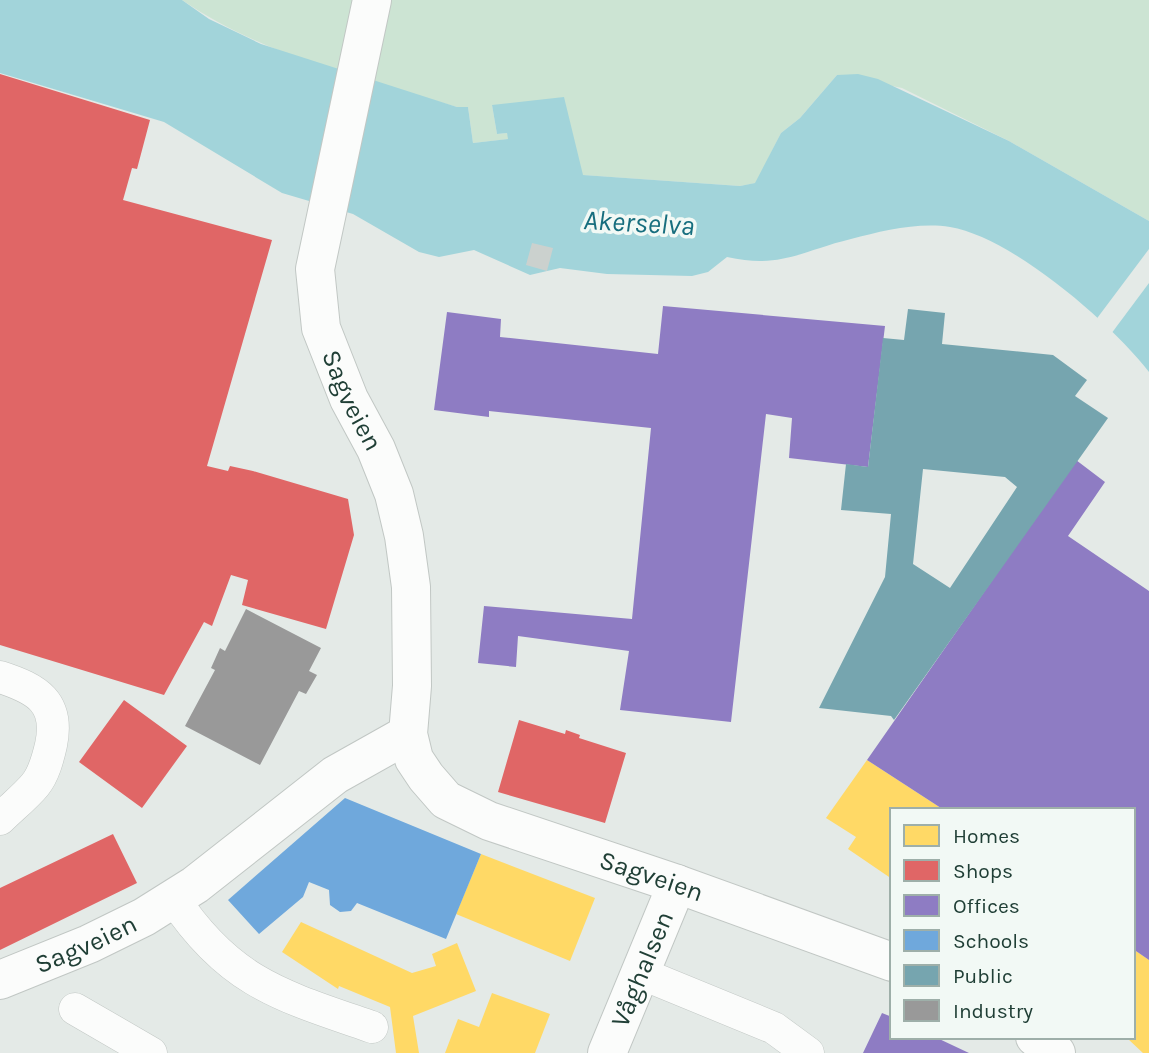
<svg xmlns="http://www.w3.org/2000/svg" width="1149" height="1053" viewBox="0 0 1149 1053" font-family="Karla,sans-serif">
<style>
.green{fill:#cce4d3}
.water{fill:#a2d4da}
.pier{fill:#e4eae7}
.homes{fill:#ffd966}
.shops{fill:#e06666}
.offices{fill:#8e7cc3}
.schools{fill:#6fa8dc}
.public{fill:#76a5af;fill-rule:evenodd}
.industry{fill:#999}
.building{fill:#cbd1ce}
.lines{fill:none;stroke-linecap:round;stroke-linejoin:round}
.lane-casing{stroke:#c1c7c4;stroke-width:33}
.street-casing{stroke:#c1c7c4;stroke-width:40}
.lane{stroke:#fbfcfb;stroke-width:32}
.street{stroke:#fbfcfb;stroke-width:38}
.labels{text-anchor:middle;stroke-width:7;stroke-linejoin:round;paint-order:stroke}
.street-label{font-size:26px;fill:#203f36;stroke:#f2f9f5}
.water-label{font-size:28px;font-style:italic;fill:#176e7e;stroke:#f2f9f5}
</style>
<rect width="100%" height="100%" fill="#e4eae7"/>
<!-- green -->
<path class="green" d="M182,0H1149V221L1009,141L902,88L837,75L800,118L781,133L756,183L740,186L582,175L492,105L497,134L507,133L509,139L473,143L468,107H457C364,80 263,55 182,0Z"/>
<!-- water -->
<path class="water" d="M0,0H182L209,19L261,44L457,107H468L473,143L508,139L507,133L497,134L492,105L564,97L583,175L740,186L755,183L781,133L800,118L837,75L858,74L878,79L1009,141L1149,221V372C1112,324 1012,237 950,227C918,222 882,231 851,239C801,251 781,269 727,257L708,272L692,276L607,274L560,268L530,275L474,250L439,257L419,252L353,214L282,193L164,122L0,73Z"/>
<!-- pier -->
<path class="pier" d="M1149,249V283L1111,334L1095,321Z"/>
<!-- homes -->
<path class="homes" d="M867,760L944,810H892V879L848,849L856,837L826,818Z
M481,854L595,898L570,961L456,914Z
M301,922L412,973L436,966L432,954L457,943L476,991L413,1016L419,1053H396L390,1007L339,986L338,989L282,952Z
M1133,949L1149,960V1053H1143L1128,1039L1133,1037Z
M492,993L550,1014L535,1053H445L458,1019L479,1027Z"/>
<!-- shops -->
<path class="shops" d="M0,74L150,120L137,169L132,168L123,200L272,240L207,466L228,471L230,466L253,471L348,499L354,535L326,629L242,605L248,580L231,575L212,626L204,622L164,695L0,645Z
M124,700L187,746L142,808L79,762Z
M519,720L565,734L566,730L580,735L579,738L626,753L605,823L498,792Z
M113,834L137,883L0,950V888Z"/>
<!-- offices -->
<path class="offices" d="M663,306L885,326L868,467L789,458L792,418L766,414L731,722L620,710L629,651L518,636L516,667L478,663L484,606L632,619L651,428L489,411V417L434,410L447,312L501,319L500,337L658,354Z
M1076,460L1105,482L1068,536L1149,591V960L1133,949V810H944L867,760Z
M882,1013L892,1017V1037H935L969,1053H863Z"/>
<!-- schools -->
<path class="schools" d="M345,798L481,854L446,939L357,903L351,911L340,912L330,905L329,890L309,882L303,897L259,934L228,900Z"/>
<!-- public -->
<path class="public" d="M908,309L945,313L942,344L1053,355L1087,380L1075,396L1108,418L894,720L891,716L819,708L885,577L891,514L841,510L846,464L868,467L883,338L904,340ZM923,469L1005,477L1017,487L950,588L913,564Z"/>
<!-- industry -->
<path class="industry" d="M246,609L321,648L309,671L317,675L306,694L299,691L260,765L185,726L215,670L211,668L220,648L225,651Z"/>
<!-- building -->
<path class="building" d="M532,243L553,248L547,271L526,265Z"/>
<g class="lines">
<!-- lane casing -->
<g class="lane-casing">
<path id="lane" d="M0,677C37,689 60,702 51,745C48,758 44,774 35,785C25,797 11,808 0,819
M174,899C230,983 282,996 372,1027
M640,973L774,1028L808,1053
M75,1009L151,1053"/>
</g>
<!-- street casing -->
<g class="street-casing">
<g id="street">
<path id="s1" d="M372,0L315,269L321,328L349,399L376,449L394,494L404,536L411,587L412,686L408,734L414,759L426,777L446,800L489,821L677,884L892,962"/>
<path id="s2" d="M0,980L89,944L144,917L195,885L335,775L408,734"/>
<path d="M1035,1037L1056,1053"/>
<path id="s3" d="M607,1053L677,884"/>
</g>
</g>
<!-- lane -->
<use href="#lane" class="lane"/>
<!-- street -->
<use href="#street" class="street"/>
</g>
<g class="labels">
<!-- street labels -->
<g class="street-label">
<text dy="9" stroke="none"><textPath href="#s1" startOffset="413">Sagveien</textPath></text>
<text dy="9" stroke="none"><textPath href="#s1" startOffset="1055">Sagveien</textPath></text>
<text dy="9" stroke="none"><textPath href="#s2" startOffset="93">Sagveien</textPath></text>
<text dy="9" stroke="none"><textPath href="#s3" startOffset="91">Våghalsen</textPath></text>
</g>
<!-- water labels -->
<g class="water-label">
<text transform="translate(639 222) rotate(3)" y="10">Akerselva</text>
</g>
</g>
<!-- legend -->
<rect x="890" y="808" width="245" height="231" fill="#f2f9f5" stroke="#9eafa9" stroke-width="2"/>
<rect x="904" y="825" width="35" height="21" fill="#ffd966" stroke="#9eafa9" stroke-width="2"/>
<text x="953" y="843" font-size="21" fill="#203f36">Homes</text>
<rect x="904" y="860" width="35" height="21" fill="#e06666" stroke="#9eafa9" stroke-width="2"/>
<text x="953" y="878" font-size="21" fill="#203f36">Shops</text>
<rect x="904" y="895" width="35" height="21" fill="#8e7cc3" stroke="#9eafa9" stroke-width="2"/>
<text x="953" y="913" font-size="21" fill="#203f36">Offices</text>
<rect x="904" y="930" width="35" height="21" fill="#6fa8dc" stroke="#9eafa9" stroke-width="2"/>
<text x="953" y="948" font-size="21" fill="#203f36">Schools</text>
<rect x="904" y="965" width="35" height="21" fill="#76a5af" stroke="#9eafa9" stroke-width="2"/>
<text x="953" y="983" font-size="21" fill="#203f36">Public</text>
<rect x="904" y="1000" width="35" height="21" fill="#999999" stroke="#9eafa9" stroke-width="2"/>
<text x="953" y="1018" font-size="21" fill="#203f36">Industry</text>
</svg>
